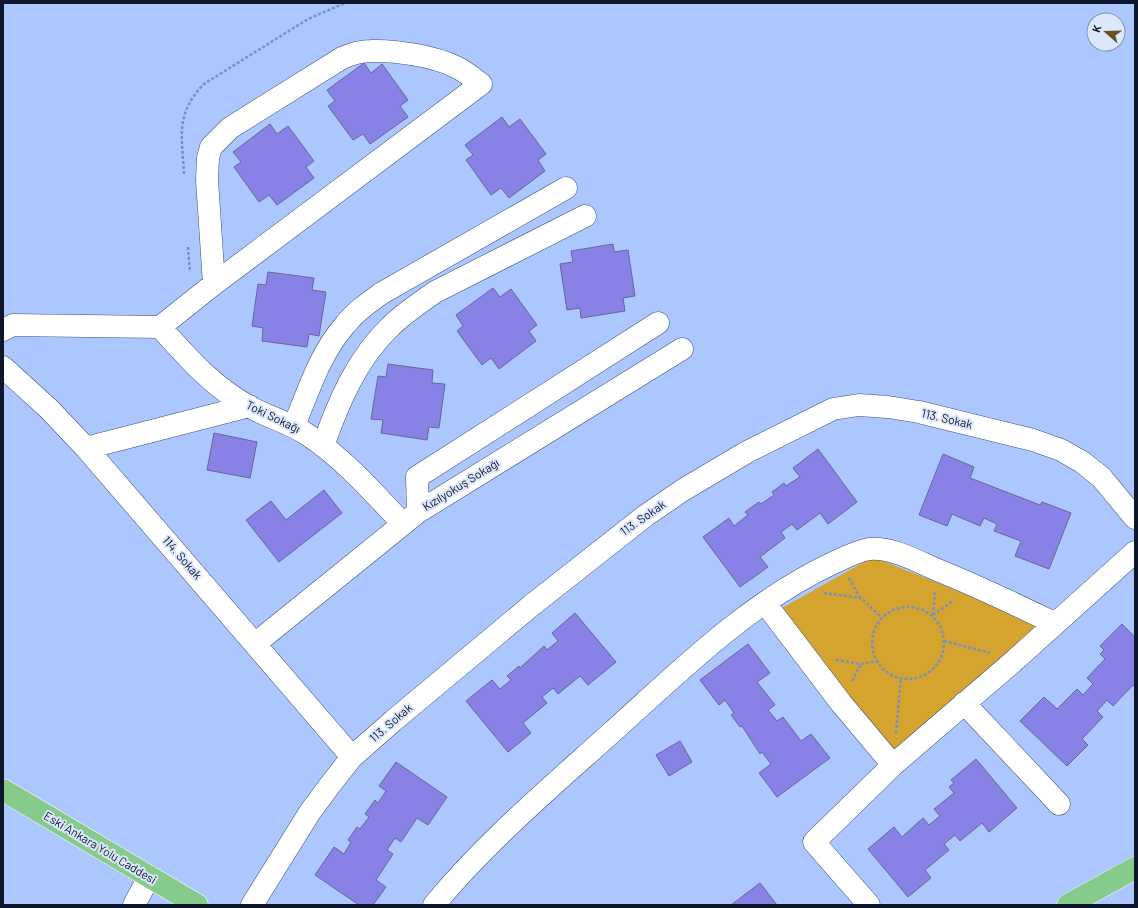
<svg xmlns="http://www.w3.org/2000/svg" width="1138" height="908" viewBox="0 0 1138 908" font-family="Barlow,sans-serif">
<style>
.green{fill:#d5a42e}
.building{fill:#8882e7;stroke:#67669b}
.lines{fill:none;stroke-linecap:round;stroke-linejoin:round}
.minor-casing{stroke:#3a507f;stroke-width:23}
.major-casing{stroke:#fff;stroke-width:23}
.path{stroke:#7b91bc;stroke-width:2.5;stroke-dasharray:3 2;stroke-linecap:butt}
.minor{stroke:#fff;stroke-width:22}
.major{stroke:#86cb8c;stroke-width:22}
.labels{text-anchor:middle;stroke-width:4;stroke-linejoin:round;paint-order:stroke}
.street-label{font-size:12px;fill:#0d162a;stroke:#dce7fe}
</style>
<rect width="100%" height="100%" fill="#acc7fd"/>
<!-- green -->
<path class="green" d="M873,557L1043,625L895,751L835,683L782,608Z"/>
<!-- building -->
<path class="building" d="M364,63L371,73L382,64L408,100L400,106L408,117L370,144L363,134L353,140L328,106L335,101L327,90Z
M502,117L509,127L520,119L546,154L538,160L545,171L509,198L501,188L491,195L466,160L473,155L465,145Z
M270,124L277,134L288,126L314,161L306,167L314,178L277,205L269,195L259,202L234,167L241,162L233,152Z
M613,244L614,252L628,250L635,296L623,298L625,311L581,318L580,308L567,310L560,264L573,262L571,251Z
M268,272L314,278L312,290L326,292L319,336L309,334L307,347L262,341L263,328L252,326L258,284L266,285Z
M493,288L500,297L511,289L537,325L529,331L536,341L499,369L491,358L482,365L457,331L463,326L456,315Z
M388,364L433,370L432,383L445,384L439,428L429,427L427,440L381,433L383,420L371,419L378,376L386,377Z
M214,433L257,442L250,478L207,470Z
M818,449L857,502L828,524L820,513L797,530L792,524L781,532L785,538L760,557L768,567L740,587L703,537L729,518L734,526L748,515L745,512L759,502L761,504L774,495L772,492L784,483L786,486L800,477L793,468Z
M943,454L974,467L970,478L1040,505L1042,502L1071,513L1049,569L1015,556L1021,541L994,531L997,524L984,518L980,526L952,514L947,526L919,515Z
M324,490L342,513L279,562L246,520L271,501L286,520Z
M575,613L616,662L588,685L580,676L558,694L553,688L542,697L547,703L523,723L531,733L508,752L466,701L492,680L500,689L511,680L507,676L519,666L520,668L544,646L547,650L558,641L552,633Z
M1122,624L1135,637V687L1133,685L1113,706L1107,700L1097,711L1103,717L1082,739L1088,745L1067,766L1020,721L1044,697L1057,709L1077,689L1083,695L1093,684L1087,678L1105,659L1100,654L1104,650L1100,646Z
M748,644L770,673L757,682L775,705L768,710L777,721L783,717L801,741L811,734L830,758L777,797L759,773L771,764L762,752L760,754L742,726L740,727L731,715L734,713L725,700L719,705L700,680Z
M680,741L692,762L669,776L656,755Z
M976,759L1017,808L989,832L982,823L960,841L955,835L944,844L949,850L925,870L931,878L908,897L868,849L894,827L902,837L923,818L929,825L940,816L934,809L954,793L949,787L954,783L951,780Z
M396,762L447,797L428,825L417,818L401,842L395,838L387,850L393,854L376,880L386,887L373,905H359L315,875L334,847L344,854L351,842L348,840L357,827L360,829L369,817L365,814L375,800L378,803L386,791L379,786Z
M760,883L777,905H731Z"/>
<g class="lines">
<!-- minor casing -->
<g class="minor-casing">
<path id="minor" d="M160,327C187,357 212,386 248,406C267,417 289,422 308,435C344,459 373,492 403,524
M3,330L13,325L160,327L214,284L481,84C473,78 465,71 456,67C434,56 395,50 371,51C361,51 351,54 342,58L230,128L211,147L208,158L207,180L214,284
M3,367L49,409L86,448L352,757
M294,426C308,392 320,353 345,325C355,312 368,303 382,293L566,188
M323,446C338,403 357,358 391,326C404,313 420,303 435,292L585,216
M86,448L249,406
M418,512L417,477L658,323
M765,603L841,703L893,765
M256,643L418,512L682,349
M964,703L1059,804
M134,905L149,877
M252,905L310,812L330,785L352,757L393,721L532,605L645,516L683,490L747,452L833,409L859,405L888,407L919,412L1033,440L1061,450L1082,462L1101,477L1135,518
M434,905C486,842 550,788 611,733C679,672 749,602 833,563C844,558 857,551 869,549C891,547 915,560 935,569C975,585 1015,604 1054,623
M869,905L814,842L893,765L1015,660L1135,552"/>
</g>
<!-- major casing -->
<g class="major-casing">
<path id="major" d="M3,790L197,905
M1068,905L1135,868"/>
</g>
<!-- path -->
<path class="path" d="M184,174C182,135 175,114 204,84L308,19L345,3
M188,247L190,272
M849,578L860,598
M824,593L861,598L882,618
M872 643a36 36 0 1 1 72 0a36 36 0 1 1-72 0Z
M933,615L954,600
M933,615L935,592
M944,641L990,653
M836,660L861,664L877,661
M852,681L861,664
M896,733L901,678"/>
<!-- minor -->
<use href="#minor" class="minor"/>
<!-- major -->
<use href="#major" class="major"/>
</g>
<g class="labels">
<!-- street labels -->
<g class="street-label">
<text transform="translate(273 417) rotate(26)" y="4">Toki Sokağı</text>
<text transform="translate(947 419) rotate(13)" y="4">113. Sokak</text>
<text transform="translate(461 485) rotate(-32)" y="4">Kızılyokuş Sokağı</text>
<text transform="translate(643 518) rotate(-35)" y="4">113. Sokak</text>
<text transform="translate(182 558) rotate(49)" y="4">114. Sokak</text>
<text transform="translate(391 723) rotate(-41)" y="4">113. Sokak</text>
<text transform="translate(100 848) rotate(31)" y="4">Eski Ankara Yolu Caddesi</text>
</g>
</g>
<!-- border -->
<rect width="1138" height="908" fill="none" stroke="#0d162a" stroke-width="8"/>
<!-- north arrow -->
<g transform="translate(1106 32) rotate(290)"><circle r="19" fill="#dce7fe" stroke="#8993a9"/>
<path d="M0-3L7 15L0 10L-7 15Z" fill="#695222"/>
<text y="-6" font-size="11" font-weight="bold" text-anchor="middle" fill="#0d162a">K</text>
</g>
</svg>
